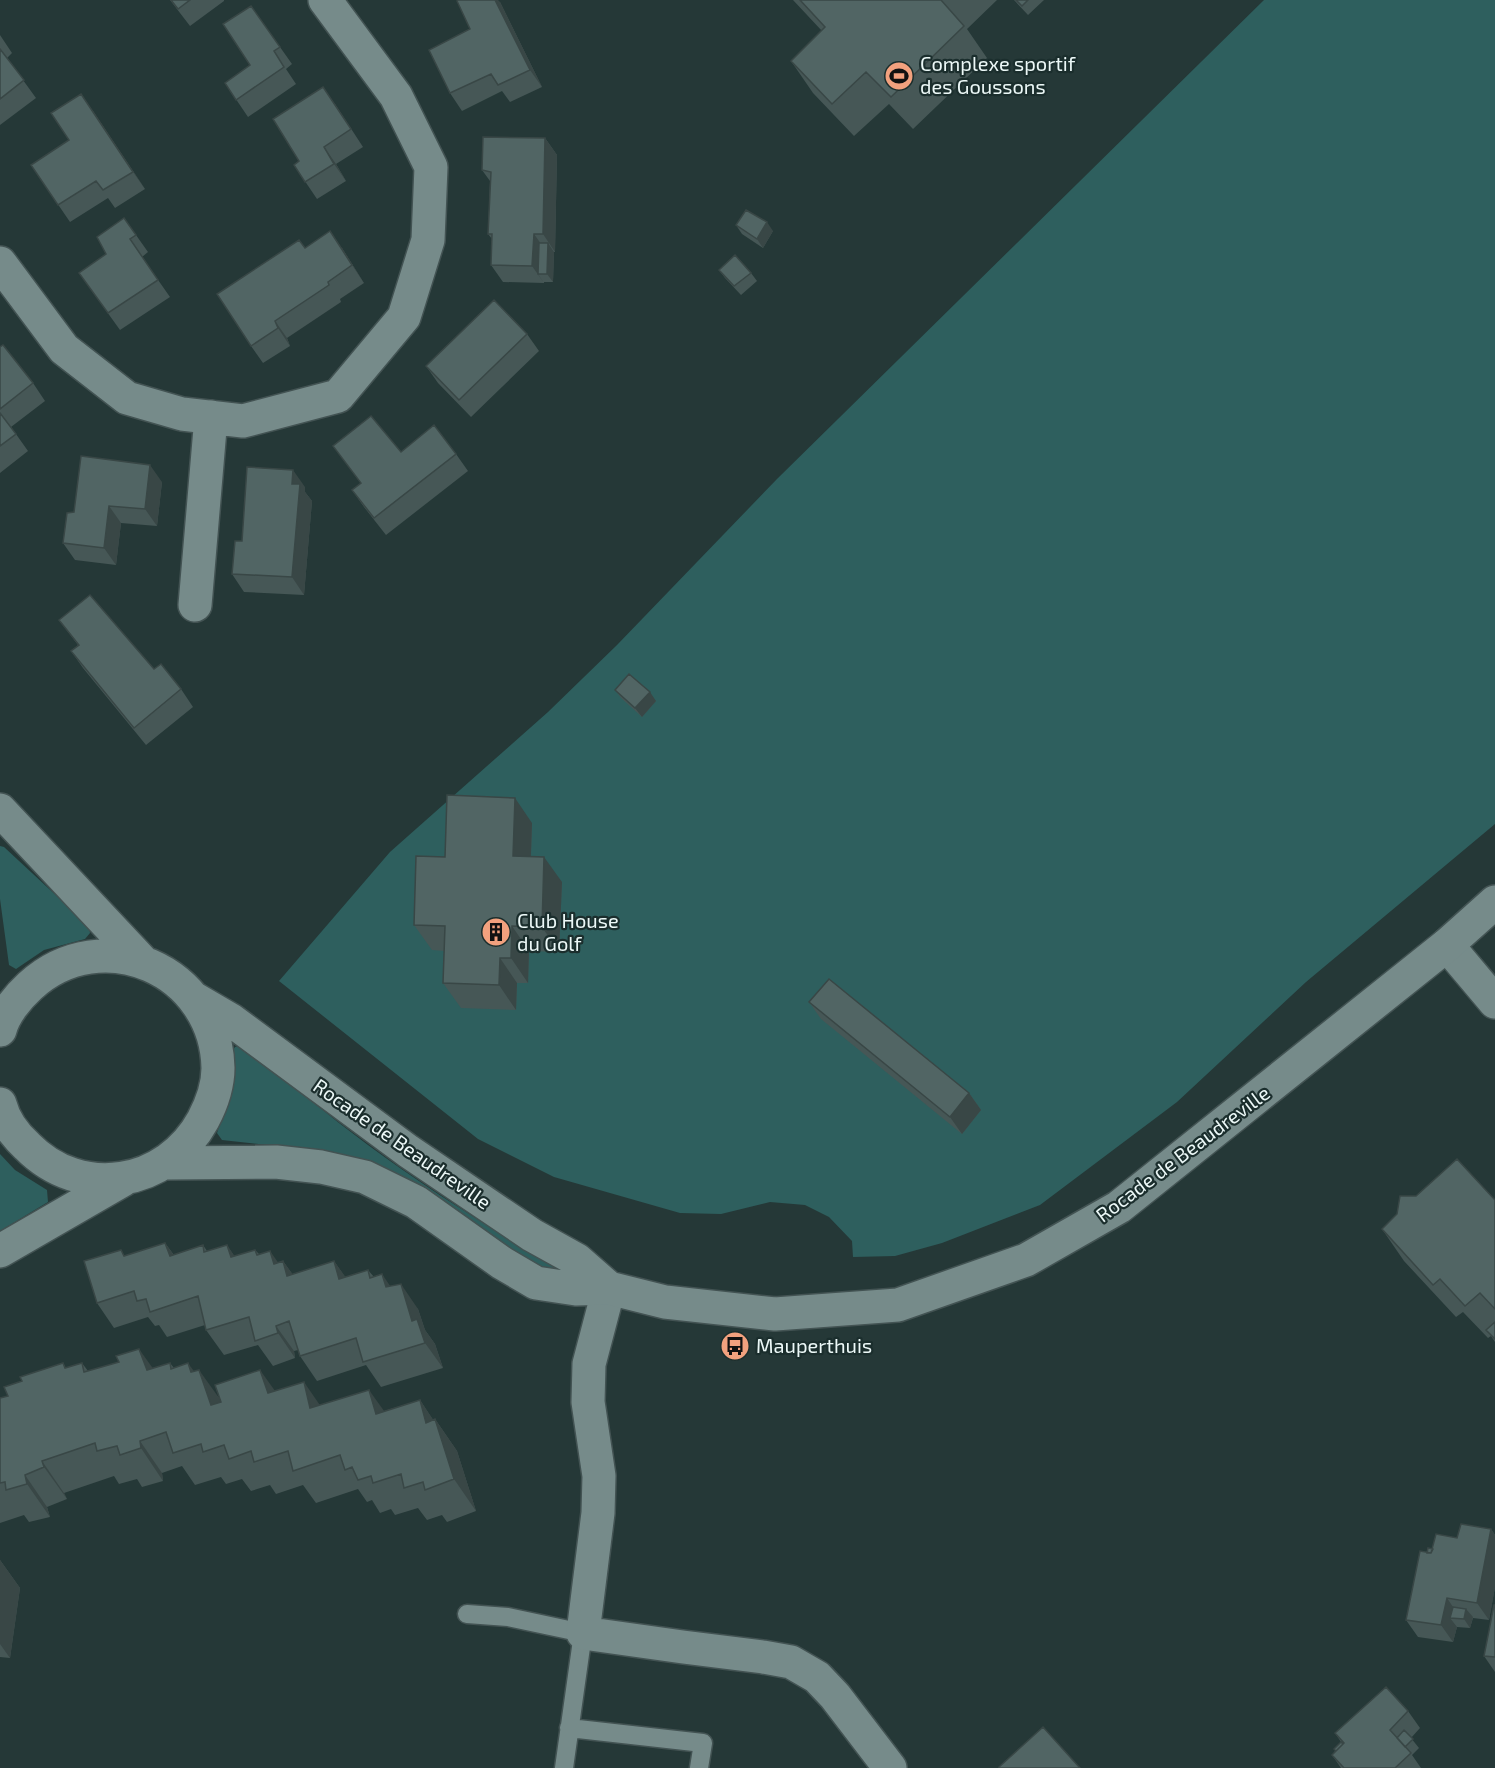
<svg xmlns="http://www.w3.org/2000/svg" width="1495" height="1768" viewBox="0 0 1495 1768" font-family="'Exo 2',sans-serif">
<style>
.green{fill:#2e5f5e}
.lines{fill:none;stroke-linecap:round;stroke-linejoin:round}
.service-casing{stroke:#435353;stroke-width:21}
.minor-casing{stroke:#435353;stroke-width:36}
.tertiary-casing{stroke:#435353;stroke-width:36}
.service{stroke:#768b8a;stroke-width:18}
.minor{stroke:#768b8a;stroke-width:33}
.tertiary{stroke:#768b8a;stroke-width:33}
.wall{fill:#465756}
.shaded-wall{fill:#394746}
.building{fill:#516564;stroke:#394746;stroke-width:1.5}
.labels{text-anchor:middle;stroke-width:4.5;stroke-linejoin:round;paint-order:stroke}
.poi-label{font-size:20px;fill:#ecf8f7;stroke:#1b2e2d;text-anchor:start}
.street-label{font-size:20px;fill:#ecf8f7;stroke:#1b2e2d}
</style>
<rect width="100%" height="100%" fill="#253837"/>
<!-- green -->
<path class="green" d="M1264,0H1495V824L1306,982L1177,1102L1040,1205L942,1243L895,1256L853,1257L852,1241L829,1217L805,1205L770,1202L721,1214L680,1213L554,1177L478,1139L279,981L390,852L548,712L617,645L777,479Z
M0,846L4,847L89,926L90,933L85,939L44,950L16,969L9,965L0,899Z
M242,1045C284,1078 325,1113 368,1145C433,1193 502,1236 573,1275L541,1272L402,1179L334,1152L222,1140L217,1133L231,1089V1053L235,1047Z
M0,1154L15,1170L47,1190L48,1202L0,1231Z"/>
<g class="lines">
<!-- service casing -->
<g class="service-casing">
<path id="service" d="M467,1614L508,1617L583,1633L564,1768
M569,1728L703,1743L699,1768"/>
</g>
<!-- minor casing -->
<g class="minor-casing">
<path id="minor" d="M0,263L64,349L127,398L182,414L243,421L338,396L404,317L428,240L431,167L396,96L325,0
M195,605L211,417
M1447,945L1495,1002
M609,1288L589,1364L588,1402L599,1476L598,1513L583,1633L683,1647L763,1657L791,1662L817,1677L835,1696L890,1768"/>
</g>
<!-- tertiary casing -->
<g class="tertiary-casing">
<path id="tertiary" d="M0,810L141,960
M195,999L231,1020L408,1151L532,1235L577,1260L609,1288
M0,1030C4,1014 18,997 30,986C102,920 216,970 218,1068C218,1085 211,1105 203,1120C167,1186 81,1201 27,1146C15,1135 4,1120 0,1104
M166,1163L276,1162L321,1167L365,1177L416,1202L502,1263L536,1283L576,1289L609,1288L665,1302L775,1314L898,1305L1026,1260L1119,1207L1447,945L1495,902
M0,1251L123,1180"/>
</g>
<!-- service -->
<use href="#service" class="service"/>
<!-- minor -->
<use href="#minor" class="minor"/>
<!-- tertiary -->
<use href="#tertiary" class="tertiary"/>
</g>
<!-- wall -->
<path class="wall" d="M170,0H224V1L190,26Z
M793,0H997L967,29L987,58L913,129L889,104L854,136L813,93L791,61L822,31Z
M1014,0H1044L1028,15Z
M500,2L542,87L510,102L502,91L462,111L450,93L470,29Z
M251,6L292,64L286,69L296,84L248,117L225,83L250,65Z
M0,35L12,53L7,58L36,98L0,125Z
M335,104L363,147L336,164L346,181L317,199L294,165L299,161Z
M93,111L145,189L115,208L108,198L70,222L31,165L69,140Z
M545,138L557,155L555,252H554L553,282H544V283L503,282L491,265L492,239L488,234L490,181L482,170Z
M124,218L148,252L142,257L170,297L120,330L79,273L106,254Z
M736,225L773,231L763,248L742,234Z
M305,248H342L364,283L340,299L341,302L287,338L290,346L263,363L251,346Z
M719,270L751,273L757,281L741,295L725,278Z
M527,334L539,351L471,417L438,383L426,366Z
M0,347L33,383L45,401L11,427L28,451L0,473Z
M333,446L401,452L456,454L468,471L386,535L364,507L352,490L361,483Z
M162,482L157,526L121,523L116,565L75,560L63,543L74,512Z
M305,487V492L312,501L304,595L244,592L232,574L242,541Z
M59,620L154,669L181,689L193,707L146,745L83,668L71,651L78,645Z
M615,690L656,701L642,717L621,698Z
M532,823L531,856L562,882L559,952L529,951L528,983H517L516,1010L461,1008L443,983L445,951L432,950L414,925L445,857Z
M809,1002L969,1093L981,1110L962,1134L821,1019Z
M1495,1200V1342L1491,1336L1488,1338L1463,1312L1456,1317L1404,1261L1382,1229Z
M165,1243L174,1255L203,1245L207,1251L227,1245L234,1256L255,1250L259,1254L278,1263L283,1261L293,1275L334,1261L345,1277L368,1270L374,1277L390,1286L418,1309L425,1330L435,1344L443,1368L381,1387L366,1365L317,1381L300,1356L298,1350L294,1351L295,1358L273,1366L258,1345L224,1355L206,1330L205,1325L167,1337L159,1325L155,1326L148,1317L114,1328L97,1303L125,1256Z
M63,1363L66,1368L82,1363L88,1371L153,1368L170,1363L174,1368L194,1371L220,1399L275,1391L320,1405L384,1411L420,1400L433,1420L435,1419L457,1451L476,1511L447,1522L442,1515L427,1520L418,1508L395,1515L391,1509L380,1513L372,1500L367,1502L358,1489L316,1503L303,1485L276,1494L270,1485L251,1491L242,1479L226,1484L221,1477L195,1485L182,1466L162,1473L163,1481L142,1487L137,1479L119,1484L114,1476L64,1493L67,1499L47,1507L50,1517L29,1522L24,1515L0,1523V1402L8,1396L22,1381Z
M1491,1529L1495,1535V1587L1489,1620L1473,1618L1470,1628L1457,1627L1453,1642L1418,1637L1406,1620L1427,1553L1433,1549L1457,1538Z
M0,1560L20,1588L10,1658L0,1657Z
M1495,1605V1672L1484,1656Z
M1408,1711L1420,1728L1411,1738L1419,1748L1412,1755L1421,1768H1341L1332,1755L1335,1751L1341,1742L1335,1733Z"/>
<!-- shaded-wall -->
<path class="shaded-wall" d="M495,0H498L500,2L542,87L530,70Z
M81,94L93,111L145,189L133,172Z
M545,138L557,155L555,252L543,234Z
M324,147L336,164L346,181L334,164Z
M767,222L773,231L763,248L757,239Z
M330,231L342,248L364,283L352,265Z
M534,234L546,251L538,274L544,283L532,266Z
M548,243L554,252L553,282L547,274Z
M275,321L287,338L290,346L278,328Z
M150,465L162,482L157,526L145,509Z
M293,470L305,487V492L312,501L304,595L292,577V484Z
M109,506L121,523L116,565L104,548Z
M650,692L656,701L642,717L635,708Z
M515,798L532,823L530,881L513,856Z
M544,857L562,882L559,952L542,927Z
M512,926L529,951L528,983L511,958Z
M500,958L517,983L516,1010L499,985Z
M969,1093L981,1110L962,1134L950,1117Z
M165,1243L183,1268L170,1256Z
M227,1245L244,1270L231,1257Z
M270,1251L287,1275L283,1261L301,1286L305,1302L274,1264Z
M334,1261L352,1286L339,1279Z
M382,1274L399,1299L386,1287Z
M401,1284L418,1309L425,1330L435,1344L443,1368L425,1343L412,1321Z
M276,1326L294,1351L295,1358L278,1333Z
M139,1349L162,1381L147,1370Z
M188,1363L206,1388L199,1370L222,1402L211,1405L191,1372Z
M260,1370L283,1402L268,1393Z
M304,1382L326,1414L310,1408Z
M369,1390L392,1422L376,1414Z
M420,1400L436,1424L435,1419L457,1451L476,1511L454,1479L426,1423Z
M140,1441L162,1473L163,1481L141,1448Z
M42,1461L64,1493L67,1499L44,1467Z
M25,1475L47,1507L50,1517L27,1484Z
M1491,1529L1495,1535V1587L1489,1620L1477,1603Z
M0,1560L20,1588L10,1658L0,1644Z
M1447,1598L1459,1616L1450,1618L1457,1627L1453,1642L1441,1625Z
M1466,1609L1473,1617L1470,1628L1464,1619Z"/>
<!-- building -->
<path class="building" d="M171,0H190L178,9Z
M458,0H495L530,70L498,85L491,74L450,93L429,50L470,29L457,1Z
M800,0H941L964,26L891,97L866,72L832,104L791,61L825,27Z
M1016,0H1028L1022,6Z
M251,6L280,47L274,51L284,67L236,100L225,83L250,65L223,24Z
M0,49L24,80L0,99Z
M323,87L351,129L324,147L334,164L305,182L294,165L299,161L273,119Z
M81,94L133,172L103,190L96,181L58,205L31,165L69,140L51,113Z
M483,137L545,138L543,234H534L532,266L491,265L492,234H488L491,172L482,170Z
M746,210L767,222L757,239L736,225Z
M124,218L136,235L130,239L158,280L108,313L79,273L106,254L97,237Z
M330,231L352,265L328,282L329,285L275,321L278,328L251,346L217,294L299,240L305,248Z
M539,243H548L547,274H538Z
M735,255L751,273L734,286L719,270Z
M494,300L527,334L459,400L426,366Z
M3,345L33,383L0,409V347Z
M0,413L16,434L0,446Z
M371,416L401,452L434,425L456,454L374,518L352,490L361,483L333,446Z
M81,456L150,465L145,509L109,506L104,548L63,543L67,513L74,512Z
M247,467L293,470L292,484H300L292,577L232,574L235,541H242Z
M90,595L154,669L161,664L181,689L134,728L71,651L79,645L59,620Z
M629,674L650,692L635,708L615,690Z
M447,795L515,798L513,856L544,857L542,927L512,926L511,958H500L499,985L443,983L445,926L414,925L416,856L445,857Z
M829,979L969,1093L950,1117L809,1002Z
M1457,1159L1495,1200V1309L1480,1293L1465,1306L1440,1279L1433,1285L1382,1229L1397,1214L1400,1196H1416Z
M165,1243L170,1256L203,1245L204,1252L227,1245L231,1257L255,1250L257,1255L270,1251L274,1264L283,1261L287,1276L334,1261L339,1279L368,1270L370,1278L382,1274L386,1287L401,1284L412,1321L417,1319L425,1343L363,1362L356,1338L300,1356L289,1321L276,1326L278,1333L255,1341L249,1317L206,1330L198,1296L150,1312L146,1299L137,1301L134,1291L97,1303L84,1261L121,1250L124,1256Z
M1495,1322V1339L1486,1330Z
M139,1349L147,1370L170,1363L171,1369L188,1363L191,1372L199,1370L211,1405L221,1402L215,1385L260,1370L268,1393L304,1382L310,1408L369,1390L376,1414L420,1400L426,1423L435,1419L454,1479L425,1490L423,1482L404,1488L401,1474L373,1483L371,1476L358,1480L352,1467L345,1470L340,1455L293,1471L288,1451L254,1462L251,1451L229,1459L224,1445L203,1452L201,1444L173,1453L166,1432L140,1441L141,1448L120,1455L117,1446L97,1451L95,1443L42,1461L44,1467L25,1475L27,1484L6,1490L5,1482L0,1483V1398L8,1396L4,1387L22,1381L20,1377L63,1363L65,1368L82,1363L84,1372L119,1362L116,1356Z
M1461,1524L1491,1529L1477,1603L1447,1598L1441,1625L1406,1620L1420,1551L1431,1553L1436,1534L1457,1538Z
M1428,1548L1433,1549L1431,1553H1427Z
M1494,1605H1495V1657L1484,1656Z
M1453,1607L1466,1609L1464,1619L1450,1618Z
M1386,1687L1408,1711L1390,1730L1411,1753L1395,1768H1344L1332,1755L1344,1743L1335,1733Z
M1043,1727L1080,1768H999V1767Z
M1404,1730L1413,1739L1405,1747L1397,1738Z
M1341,1742L1343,1744L1336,1751L1334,1749Z"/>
<!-- icons -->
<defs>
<g id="stadium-disc" transform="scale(1.5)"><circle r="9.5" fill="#f2a17e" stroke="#1b2e2d"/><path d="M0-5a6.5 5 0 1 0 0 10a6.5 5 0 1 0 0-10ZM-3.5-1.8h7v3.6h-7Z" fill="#111"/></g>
<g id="building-disc" transform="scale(1.5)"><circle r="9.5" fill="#f2a17e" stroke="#1b2e2d"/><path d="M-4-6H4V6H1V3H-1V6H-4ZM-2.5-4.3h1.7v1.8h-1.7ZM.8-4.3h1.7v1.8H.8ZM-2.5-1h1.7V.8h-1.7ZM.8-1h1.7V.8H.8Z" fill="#111"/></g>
<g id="bus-disc" transform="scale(1.5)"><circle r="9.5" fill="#f2a17e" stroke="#1b2e2d"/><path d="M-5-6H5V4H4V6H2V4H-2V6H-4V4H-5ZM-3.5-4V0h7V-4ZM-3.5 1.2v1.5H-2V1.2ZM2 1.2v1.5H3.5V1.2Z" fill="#111"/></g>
</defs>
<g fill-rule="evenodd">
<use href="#stadium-disc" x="899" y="76"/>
<use href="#building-disc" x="496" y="932"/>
<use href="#bus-disc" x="735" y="1346"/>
</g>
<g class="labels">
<!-- poi labels -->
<g class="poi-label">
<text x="920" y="71">Complexe sportif<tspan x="920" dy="23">des Goussons</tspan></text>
<text x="517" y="928">Club House<tspan x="517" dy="23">du Golf</tspan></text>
<text x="756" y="1353">Mauperthuis</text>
</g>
<!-- street labels -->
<g class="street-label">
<text transform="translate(402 1144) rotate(35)" y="7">Rocade de Beaudreville</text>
<text transform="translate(1183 1154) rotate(-37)" y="7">Rocade de Beaudreville</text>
</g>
</g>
</svg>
